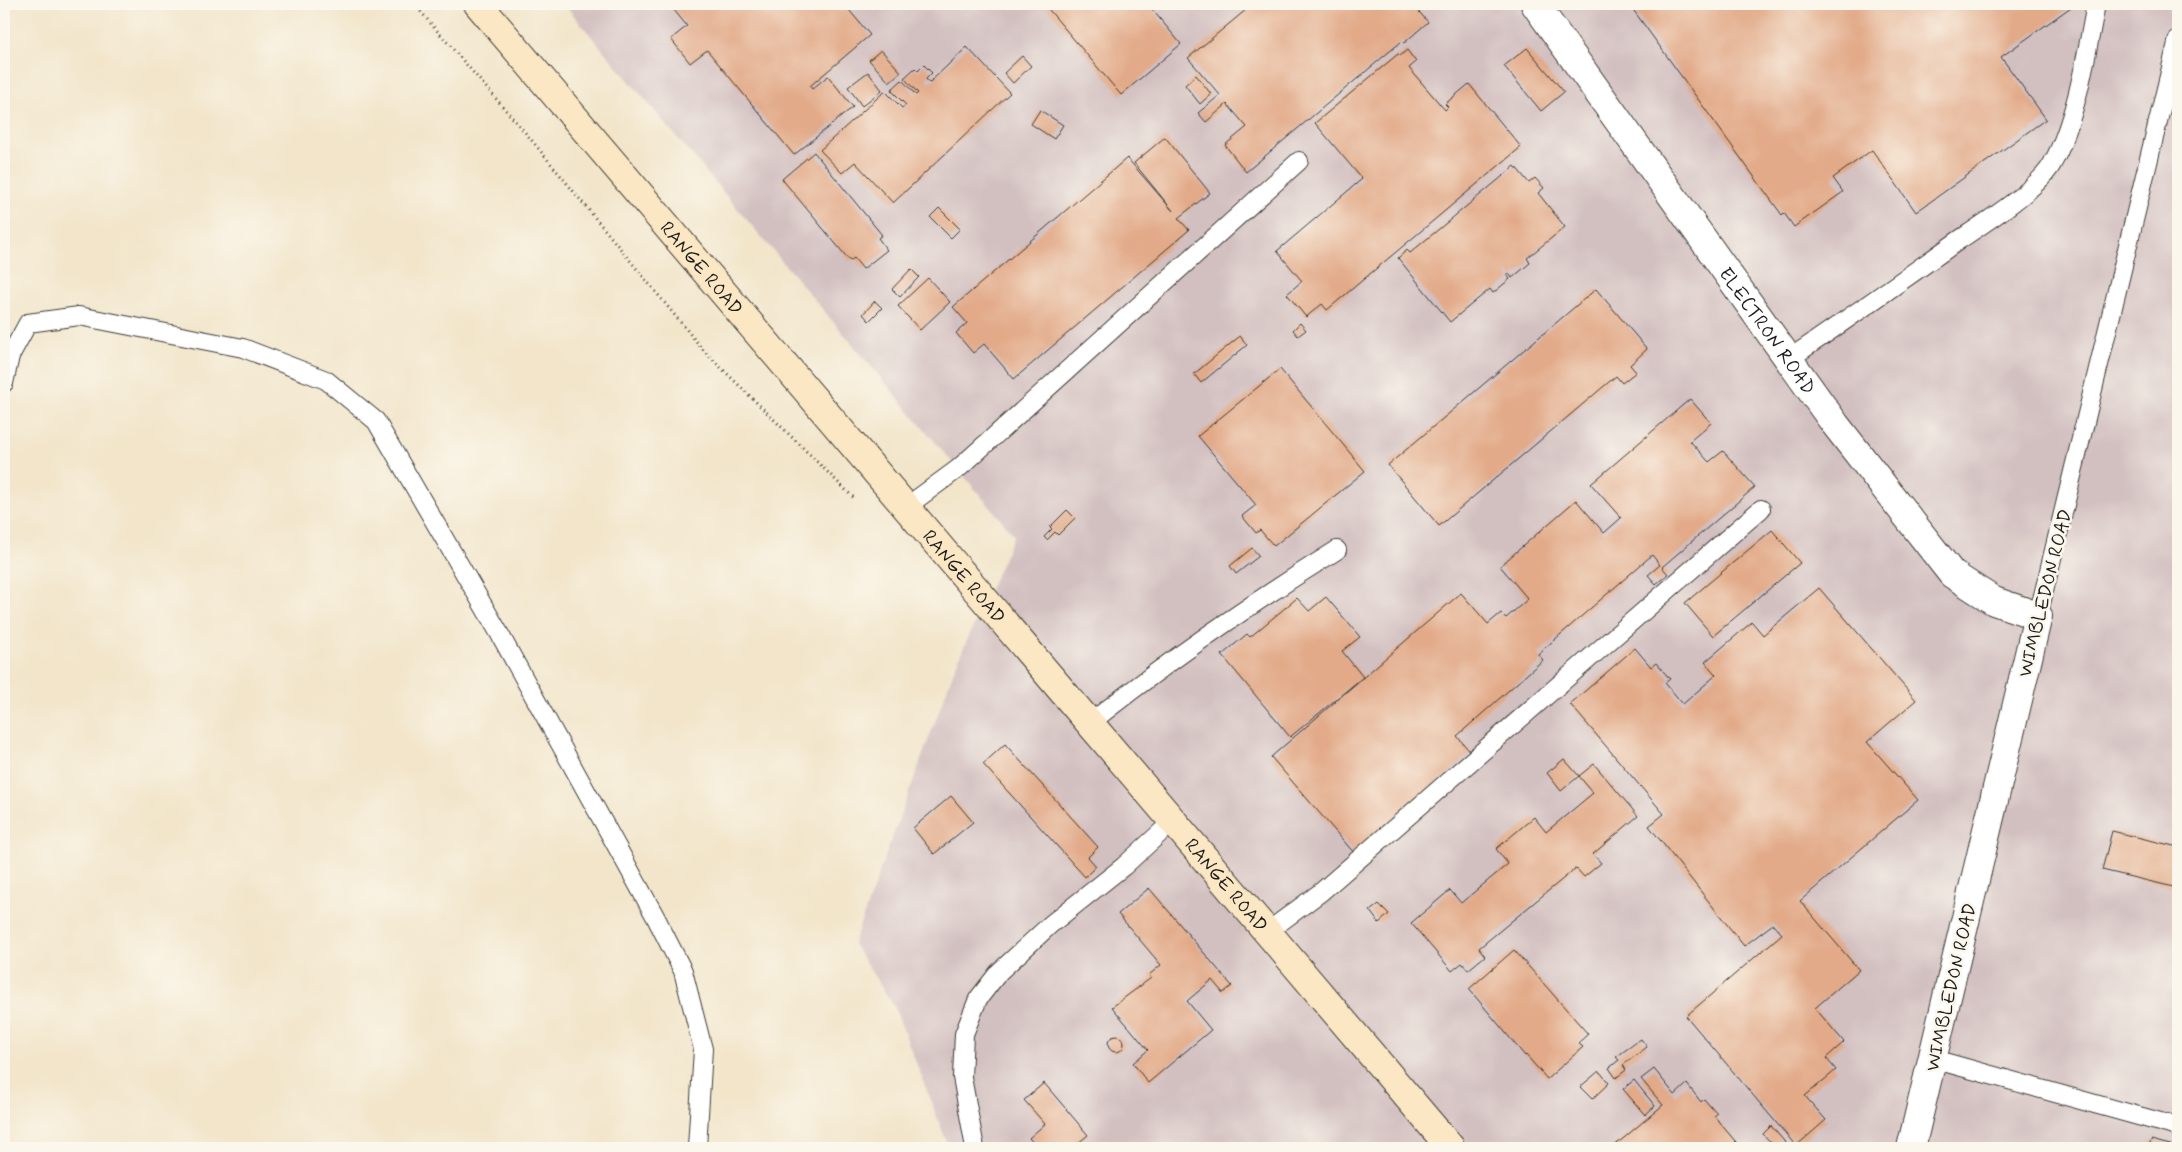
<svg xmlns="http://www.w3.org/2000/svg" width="2182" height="1152" viewBox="0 0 2182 1152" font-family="Mynerve,sans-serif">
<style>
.industrial{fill:#d2bfc0}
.building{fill:#e2aa89}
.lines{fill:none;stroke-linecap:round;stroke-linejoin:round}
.service-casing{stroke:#3c3a36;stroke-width:20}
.minor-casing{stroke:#3c3a36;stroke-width:30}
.secondary-casing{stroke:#3c3a36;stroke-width:30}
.path{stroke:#3c3a36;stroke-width:3;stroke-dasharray:1 4;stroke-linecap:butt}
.service{stroke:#fff;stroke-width:18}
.minor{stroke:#fff;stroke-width:28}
.secondary{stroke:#fbe7c3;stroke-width:28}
.labels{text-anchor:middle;stroke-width:5;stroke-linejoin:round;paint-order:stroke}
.street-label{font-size:19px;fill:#1c1c1c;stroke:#fbf7ec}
</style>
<rect width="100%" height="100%" fill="#fbf7ec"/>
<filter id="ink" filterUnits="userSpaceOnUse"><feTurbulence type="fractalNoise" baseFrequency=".02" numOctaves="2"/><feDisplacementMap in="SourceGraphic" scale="10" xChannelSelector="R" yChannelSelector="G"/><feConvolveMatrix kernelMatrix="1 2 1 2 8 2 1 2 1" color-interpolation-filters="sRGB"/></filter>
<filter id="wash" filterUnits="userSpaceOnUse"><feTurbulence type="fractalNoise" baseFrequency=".0096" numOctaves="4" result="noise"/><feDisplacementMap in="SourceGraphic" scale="20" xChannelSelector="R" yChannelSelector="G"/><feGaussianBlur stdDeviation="1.12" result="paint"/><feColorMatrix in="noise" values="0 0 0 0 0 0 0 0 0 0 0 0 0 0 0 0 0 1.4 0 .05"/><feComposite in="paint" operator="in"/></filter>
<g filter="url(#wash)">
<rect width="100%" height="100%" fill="#f2e5ca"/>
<!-- industrial -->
<path class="industrial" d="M564,4H2178V1148H949L894,1006L853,944L956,665L1014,535Z"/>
<g id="blocks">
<!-- building -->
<path class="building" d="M669,4H844L870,35L810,86L812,89L828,76L853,107L794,155L707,50L690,63L671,39L687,26Z
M1044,4H1153L1150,7L1181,44L1121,95Z
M1253,4H1412L1428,22L1404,43L1402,41L1246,172L1225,145L1247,127L1227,104L1206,122L1198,113L1220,95L1188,58Z
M1629,4H2069L2071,7L2001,57L2046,119L1916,212L1872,150L1833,178L1843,192L1794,227L1784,213L1782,215Z
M967,47L1010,93L893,203L855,162L842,173L820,150L885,91L902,108L906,105L891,90L902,80L916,95L918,93L904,78L915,68L918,71L924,65L932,73L926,79L929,83Z
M1527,48L1564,92L1541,111L1504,66Z
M881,50L901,72L889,82L869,60Z
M1407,50L1416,62L1409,68L1445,110L1448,107L1445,104L1469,84L1521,147L1327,310L1322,304L1306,317L1287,294L1302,281L1277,251L1362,179L1315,123L1398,54L1400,56Z
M1022,56L1031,66L1013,83L1004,73Z
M868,72L882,90L862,106L848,87Z
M1196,75L1211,94L1200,104L1185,85Z
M1040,110L1063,125L1054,139L1031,124Z
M1165,137L1210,193L1178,218L1189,230L1014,379L984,344L973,353L956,333L967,323L953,307L1127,158L1173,211L1134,163Z
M814,152L882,235L878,238L887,250L863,269L854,258L850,261L782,179Z
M1515,166L1529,183L1535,178L1544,188L1538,193L1565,227L1527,258L1530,263L1512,278L1509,273L1507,275L1510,279L1493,293L1490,289L1450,322L1398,258L1407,250L1410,253Z
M939,208L960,229L951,238L930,217Z
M911,269L919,277L900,297L892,289Z
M928,278L950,302L920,330L898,306Z
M1596,289L1647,349L1630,365L1636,372L1622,383L1616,376L1439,526L1388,465Z
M875,301L882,308L869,321L863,314Z
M1300,323L1306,330L1298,336L1293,330Z
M1240,336L1247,345L1201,383L1194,374Z
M1280,369L1365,471L1274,546L1260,530L1256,533L1242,516L1256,505L1198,436Z
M1690,399L1711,423L1690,441L1709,462L1723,451L1755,487L1662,567L1668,574L1656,584L1648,575L1660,565L1652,555L1538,654L1543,660L1457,736L1471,753L1355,854L1271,757L1461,593L1488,624L1501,613L1506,618L1528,599L1500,566L1576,500L1604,533L1621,518L1591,484Z
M1067,510L1075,518L1058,535L1055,532L1047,540L1044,537L1052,529L1050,527Z
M1772,530L1800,563L1713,636L1685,603Z
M1252,548L1259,556L1236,574L1230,566Z
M1819,588L1916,700L1867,742L1918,800L1800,901L1859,970L1815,1008L1844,1042L1826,1058L1836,1070L1805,1096L1826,1120L1796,1146L1686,1016L1782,934L1773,924L1744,946L1649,826L1664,814L1570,704L1635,648L1651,667L1656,663L1670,679L1665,683L1683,704L1716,675L1705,662L1752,622L1763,635Z
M1326,597L1360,637L1342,651L1363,677L1290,737L1222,655L1247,634L1250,637L1297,598L1309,611Z
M1005,744L1098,847L1088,857L1096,866L1085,877L983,764Z
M1564,759L1579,776L1561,791L1547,773Z
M1594,764L1638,816L1593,854L1601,863L1584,877L1576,868L1479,948L1485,956L1468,970L1462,963L1452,971L1411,923L1450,890L1461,903L1508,864L1496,849L1534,817L1546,832L1593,793L1579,776Z
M951,796L973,822L934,854L913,828Z
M2112,831L2178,847V888L2102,870Z
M1149,888L1232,986L1223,993L1212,980L1187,1001L1211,1030L1148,1083L1133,1063L1148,1050L1112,1007L1151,978L1149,975L1161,965L1118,914Z
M1379,904L1389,914L1379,923L1370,911Z
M1514,950L1588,1034L1578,1043L1583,1047L1547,1079L1526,1055L1525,1056L1469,989Z
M1108 1044a8 8 0 1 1 16 0a8 8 0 1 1-16 0Z
M1641,1039L1647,1047L1623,1065L1626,1070L1616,1078L1609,1068L1619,1060L1616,1057Z
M1654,1069L1675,1095L1687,1084L1701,1102L1704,1099L1717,1114L1714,1116L1741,1148H1612L1663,1105L1641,1079Z
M1599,1071L1609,1083L1592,1099L1580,1087Z
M1634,1080L1655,1106L1645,1115L1623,1089Z
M1044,1083L1088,1135L1072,1148H1038L1029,1138L1045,1124L1024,1100Z
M1771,1126L1790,1148H1776L1763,1134Z
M2151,1140L2178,1147V1148H2149Z"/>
</g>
</g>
<g filter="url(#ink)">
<use href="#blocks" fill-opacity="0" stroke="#3c3a36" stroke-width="1"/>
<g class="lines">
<!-- service casing -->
<g class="service-casing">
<path id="service" d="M1789,359C1846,320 1903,280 1959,240C1983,224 2039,188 2052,164C2076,122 2087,51 2096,4
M4,383L10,356L28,323L79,316L243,348L326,380L376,421L498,631L655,916L683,971L703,1049L697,1148
M906,507L959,468L1299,161
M2038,616L2178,39
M1090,723C1169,660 1252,603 1337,550
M1267,932L1321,892L1761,509
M1933,1059L2178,1127
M975,1148L962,1077L964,1034L978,999L999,972L1051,924L1124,866L1173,821"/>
</g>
<!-- minor casing -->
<g class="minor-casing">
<g id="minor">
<path id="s1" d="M1535,4L1835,424L1952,574L1994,601L2038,616L1911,1148"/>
</g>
</g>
<!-- secondary casing -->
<g class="secondary-casing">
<g id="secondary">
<path id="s2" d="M478,4L1451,1148"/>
</g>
</g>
<!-- path -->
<path class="path" d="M414,4L529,137L704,351L855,499"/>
<!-- service -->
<use href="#service" class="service"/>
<!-- minor -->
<use href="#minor" class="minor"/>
<!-- secondary -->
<use href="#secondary" class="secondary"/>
</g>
</g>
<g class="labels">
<!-- street labels -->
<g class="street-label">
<text dy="7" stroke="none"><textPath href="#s2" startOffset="346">RANGE ROAD</textPath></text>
<text dy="7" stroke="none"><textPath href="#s1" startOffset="401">ELECTRON ROAD</textPath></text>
<text dy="7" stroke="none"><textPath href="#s2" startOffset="751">RANGE ROAD</textPath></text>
<text transform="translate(2044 593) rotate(-76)" y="7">WIMBLEDON ROAD</text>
<text dy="7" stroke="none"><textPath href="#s2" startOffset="1156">RANGE ROAD</textPath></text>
<text transform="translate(1950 987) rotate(-77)" y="7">WIMBLEDON ROAD</text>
</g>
</g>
<!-- margin -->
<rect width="2182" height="1152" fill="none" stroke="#fbf7ec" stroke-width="20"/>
</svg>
